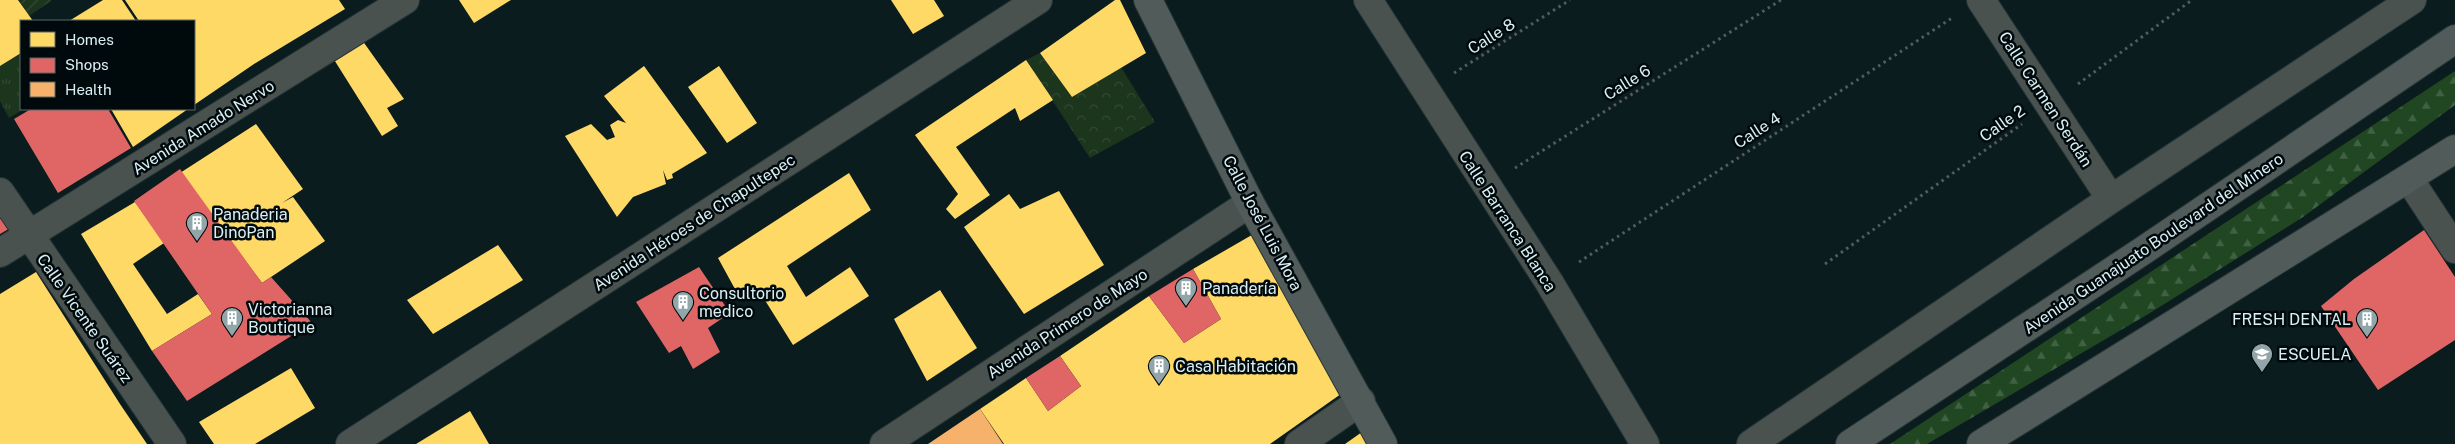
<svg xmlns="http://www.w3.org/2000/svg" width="2455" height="444" viewBox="0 0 2455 444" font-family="'Public Sans',sans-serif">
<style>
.grass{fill:url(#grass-tufts)}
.forest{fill:url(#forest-firs)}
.park{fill:url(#park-crowns)}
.garden{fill:url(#garden-furrows)}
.homes{fill:#ffd966}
.shops{fill:#e06666}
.health{fill:#f6b26b}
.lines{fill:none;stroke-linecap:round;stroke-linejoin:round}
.minor-casing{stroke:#263537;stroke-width:30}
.primary-casing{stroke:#263537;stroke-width:30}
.path{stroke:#535b5b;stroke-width:3;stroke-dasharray:2.5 4;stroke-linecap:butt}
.minor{stroke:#4a5250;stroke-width:28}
.primary{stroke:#515c5a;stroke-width:28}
.labels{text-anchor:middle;stroke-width:5;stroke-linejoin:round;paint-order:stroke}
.street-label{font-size:16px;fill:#dbf0f4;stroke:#000a0d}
.poi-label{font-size:16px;fill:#dbf0f4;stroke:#000a0d;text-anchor:start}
</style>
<defs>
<pattern id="grass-tufts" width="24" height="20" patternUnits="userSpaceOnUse" patternTransform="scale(1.25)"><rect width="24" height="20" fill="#1c351d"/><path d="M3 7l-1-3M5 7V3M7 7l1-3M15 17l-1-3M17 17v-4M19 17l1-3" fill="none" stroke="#324933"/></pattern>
<pattern id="forest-firs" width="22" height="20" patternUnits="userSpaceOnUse" patternTransform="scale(1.25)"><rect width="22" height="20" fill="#204622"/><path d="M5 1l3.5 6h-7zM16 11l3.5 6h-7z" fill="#406143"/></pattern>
<pattern id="park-crowns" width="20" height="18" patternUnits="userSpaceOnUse" patternTransform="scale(1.25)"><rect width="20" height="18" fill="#1c351d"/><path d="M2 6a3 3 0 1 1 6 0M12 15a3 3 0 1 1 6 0" fill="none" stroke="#324933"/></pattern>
<pattern id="garden-furrows" width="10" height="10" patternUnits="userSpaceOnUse" patternTransform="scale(1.25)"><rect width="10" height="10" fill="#1c351d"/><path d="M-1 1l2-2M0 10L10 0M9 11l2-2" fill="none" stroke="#324933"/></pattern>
</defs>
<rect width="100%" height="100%" fill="#0b1c1f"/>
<!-- grass -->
<path class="grass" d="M21,53V109H24L9,118L0,101V66Z"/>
<!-- forest -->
<path class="forest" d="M2455,71V105L2303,217L2150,313L1927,444H1890Z"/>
<!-- park -->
<path class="park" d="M1040,53L1072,97L1121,67L1155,122L1090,158L1026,60Z"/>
<!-- garden -->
<path class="garden" d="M19,0H51V1L29,16Z"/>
<!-- homes -->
<path class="homes" d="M0,0H18L33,21H21V53L0,66Z
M103,0H122L136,21H69Z
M125,0H339L345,9L254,64L194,105V21H139Z
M459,0H511L474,23Z
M891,0H934L944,16L913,34Z
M1115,0H1120L1146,53L1072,97L1040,53Z
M362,40L404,99L387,108L398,126L382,136L333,58Z
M1026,60L1053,100L1020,121L1015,108L956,147L990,195L955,219L946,209L958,194L915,135Z
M644,66L707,153L672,174L673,178L667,180L663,170L666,184L633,197L617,217L565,136L591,124L607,140L615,137L610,125L618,120L626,123L604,96Z
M719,66L757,123L727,143L688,87Z
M111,109H188L133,147Z
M256,124L303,189L282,203L293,197L325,241L262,283L180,173Z
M849,173L871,210L787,266L806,297L850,267L869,296L793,345L758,289L741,300L718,258Z
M1059,191L1104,265L1024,314L964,227L1009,194L1020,209Z
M135,202L164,243L133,264L167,314L198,294L212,314L152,351L81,234Z
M1257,232L1348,389L1270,444H1004L980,409L1026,378L1048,411L1081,386L1060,356L1149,296L1184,343L1221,319L1193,269Z
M498,245L523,280L433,334L407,300Z
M36,272L120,404L147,444H0V294Z
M940,290L977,348L927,381L894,319Z
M291,368L315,408L255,444H214L199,422Z
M470,411L489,444H416Z
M1362,432L1369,444H1345Z"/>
<!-- shops -->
<path class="shops" d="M31,109H108L131,148L58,193L14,119Z
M180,169L262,283L271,277L312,323L187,401L152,351L212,314L134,201Z
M0,198L17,224L0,234Z
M2424,230L2455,277V340L2378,390L2321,306L2354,279Z
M699,267L730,313L708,328L720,352L693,369L681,346L669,353L636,302Z
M1193,269L1221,319L1184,343L1149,296Z
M1060,356L1081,386L1048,411L1026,378Z"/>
<!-- health -->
<path class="health" d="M980,409L1003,444H928Z"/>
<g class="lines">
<!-- minor casing -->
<g class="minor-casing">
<path id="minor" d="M1368,0L1549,282L1645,444
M1981,0L2111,199
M2409,179L2455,249
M0,192L172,444
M0,253L405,0
M350,444L1038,0
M884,444L1250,203
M1299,444L1361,401
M1751,444L2111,199L2412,0"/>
</g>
<!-- primary casing -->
<g class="primary-casing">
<path id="primary" d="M1148,0L1250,203L1383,444
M1850,444L2144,250L2455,39
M1981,444L2455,149"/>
</g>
<!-- path -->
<path class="path" d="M1454,73L1570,0
M2078,84L2192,0
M1515,168L1781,0
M1579,262L1952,18
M1825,264L2022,124"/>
<!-- minor -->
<use href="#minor" class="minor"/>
<!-- primary -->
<use href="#primary" class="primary"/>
</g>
<!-- icons -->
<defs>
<g id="building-pin" transform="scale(1.125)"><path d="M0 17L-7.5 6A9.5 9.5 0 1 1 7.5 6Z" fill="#92a6a9" stroke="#000a0d"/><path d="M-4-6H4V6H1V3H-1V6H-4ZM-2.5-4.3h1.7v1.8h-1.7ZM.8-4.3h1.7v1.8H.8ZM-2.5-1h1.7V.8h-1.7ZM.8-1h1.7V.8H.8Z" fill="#fff"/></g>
<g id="school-pin" transform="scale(1.125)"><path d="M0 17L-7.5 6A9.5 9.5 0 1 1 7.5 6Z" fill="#92a6a9" stroke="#000a0d"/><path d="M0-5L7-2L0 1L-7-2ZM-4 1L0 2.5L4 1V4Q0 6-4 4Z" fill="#fff"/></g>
</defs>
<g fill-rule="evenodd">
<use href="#building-pin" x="197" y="223"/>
<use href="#building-pin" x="1186" y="288"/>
<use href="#building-pin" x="683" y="302"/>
<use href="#building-pin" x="232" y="318"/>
<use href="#building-pin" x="2367" y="319"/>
<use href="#school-pin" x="2262" y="354"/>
<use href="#building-pin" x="1159" y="366"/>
</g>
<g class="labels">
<!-- street labels -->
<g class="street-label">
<text transform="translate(1491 36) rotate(-32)" y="6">Calle 8</text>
<text transform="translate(1627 82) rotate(-32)" y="6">Calle 6</text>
<text transform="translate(2046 99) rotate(57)" y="6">Calle Carmen Serdán</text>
<text transform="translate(2002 123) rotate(-35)" y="6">Calle 2</text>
<text transform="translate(203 127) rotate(-32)" y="6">Avenida Amado Nervo</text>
<text transform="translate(1757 130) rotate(-33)" y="6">Calle 4</text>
<text transform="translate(1508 221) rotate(57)" y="6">Calle Barranca Blanca</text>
<text transform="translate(694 222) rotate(-33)" y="6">Avenida Héroes de Chapultepec</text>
<text transform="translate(1263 223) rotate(62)" y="6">Calle José Luis Mora</text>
<text transform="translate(2153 243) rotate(-34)" y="6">Avenida Guanajuato Boulevard del Minero</text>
<text transform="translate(85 318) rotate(55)" y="6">Calle Vicente Suárez</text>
<text transform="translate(1067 323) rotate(-33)" y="6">Avenida Primero de Mayo</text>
</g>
<!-- poi labels -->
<g class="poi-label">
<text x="213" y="220">Panaderia<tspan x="213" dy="18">DinoPan</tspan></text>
<text x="1202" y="294">Panadería</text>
<text x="699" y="299">Consultorio<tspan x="699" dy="18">medico</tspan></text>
<text x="248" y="315">Victorianna<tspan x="248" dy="18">Boutique</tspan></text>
<text x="2351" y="325" text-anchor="end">FRESH DENTAL</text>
<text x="2278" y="360">ESCUELA</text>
<text x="1175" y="372">Casa Habitación</text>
</g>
</g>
<!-- legend -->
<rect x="20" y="20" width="175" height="90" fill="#000a0d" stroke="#586669"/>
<rect x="30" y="32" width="25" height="15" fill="#ffd966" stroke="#586669"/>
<text x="65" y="45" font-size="15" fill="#dbf0f4">Homes</text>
<rect x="30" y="58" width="25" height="15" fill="#e06666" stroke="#586669"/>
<text x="65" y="70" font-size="15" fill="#dbf0f4">Shops</text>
<rect x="30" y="82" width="25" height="15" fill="#f6b26b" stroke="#586669"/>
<text x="65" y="95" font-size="15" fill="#dbf0f4">Health</text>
</svg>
